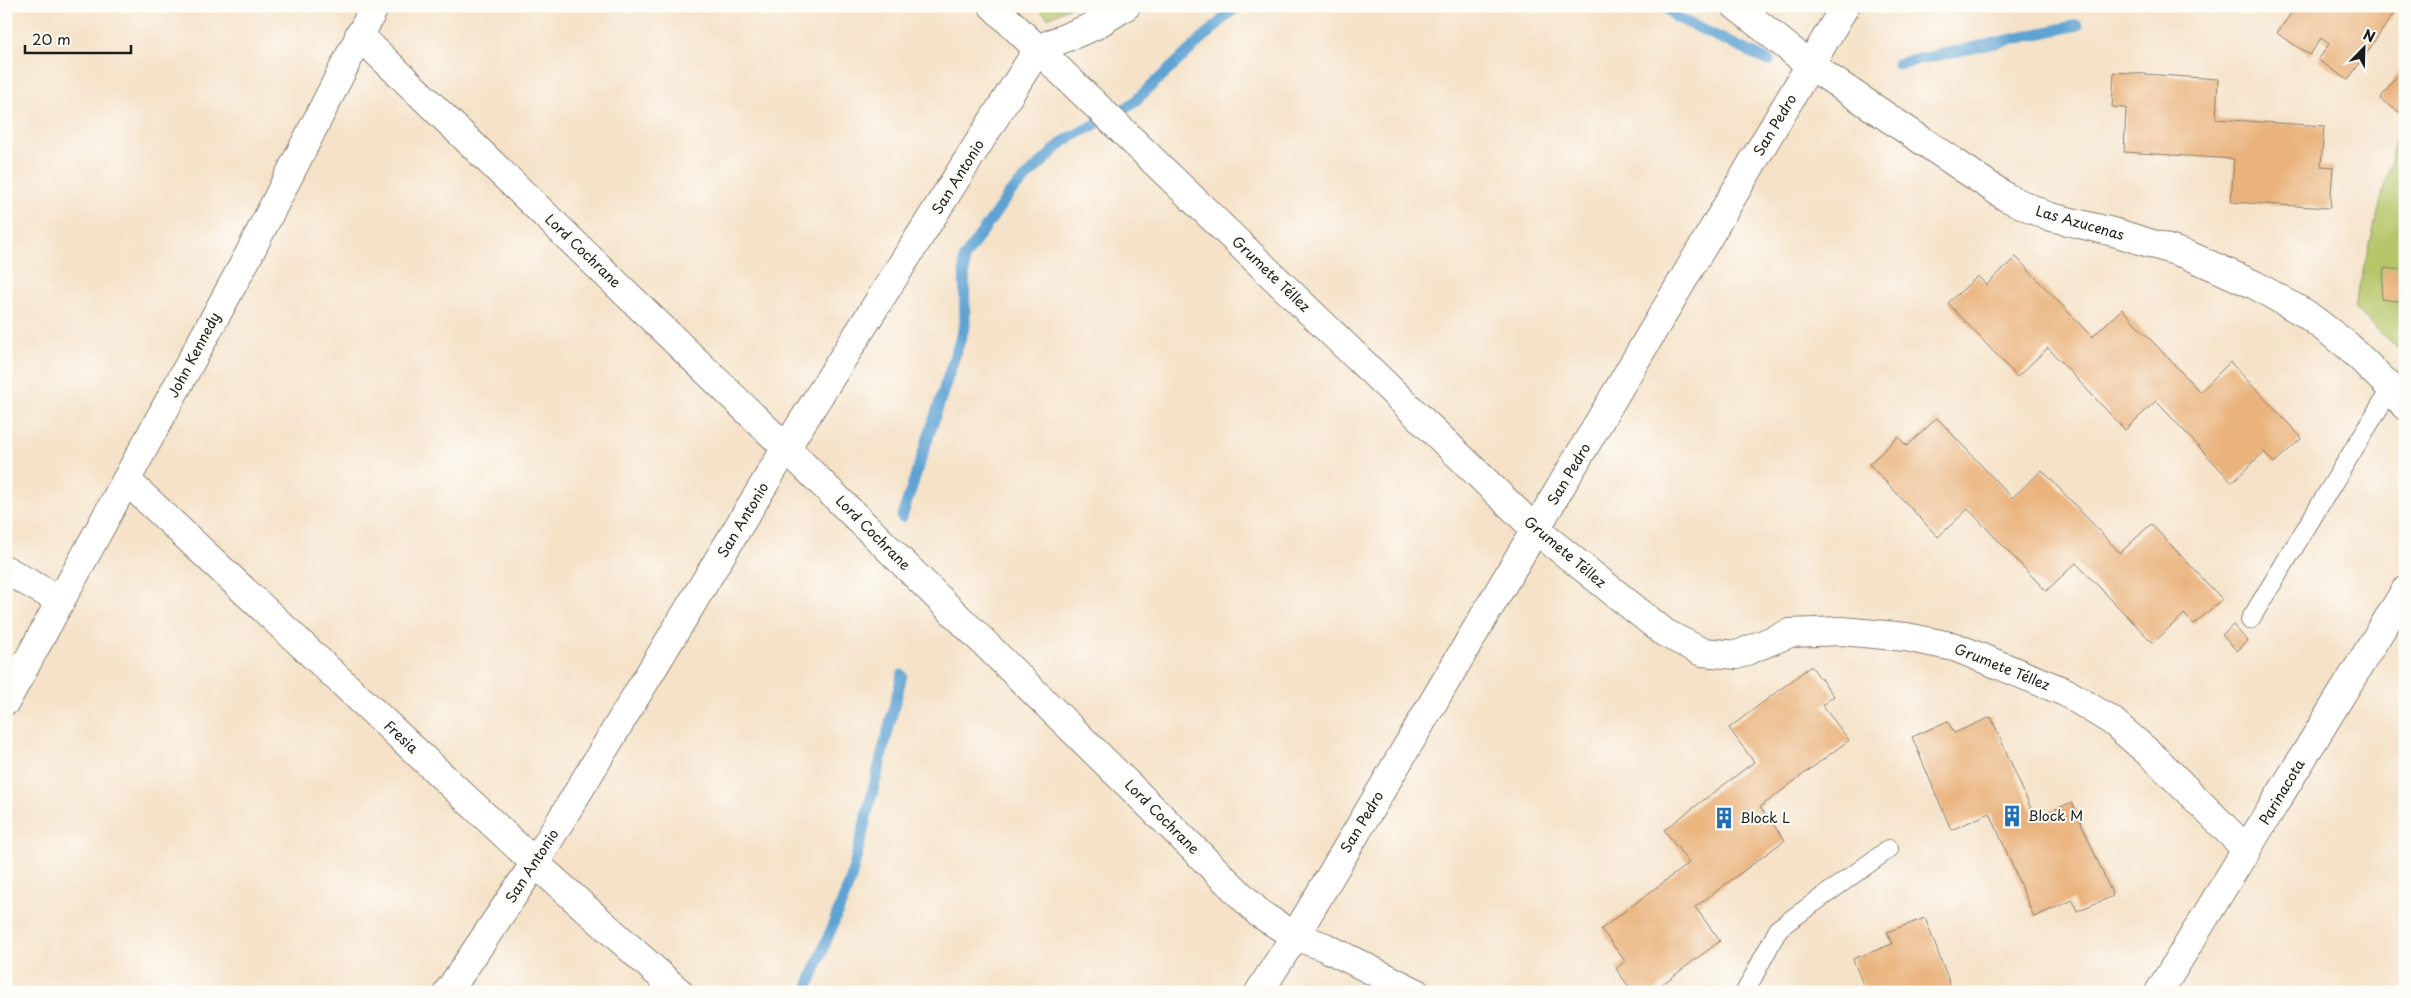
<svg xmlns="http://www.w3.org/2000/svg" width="2411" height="998" viewBox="0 0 2411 998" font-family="'Playpen Sans',sans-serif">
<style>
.green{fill:#b6c669;stroke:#697142}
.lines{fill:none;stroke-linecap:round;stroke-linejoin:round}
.stream{stroke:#5ea3d3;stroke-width:11}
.building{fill:#eab37d}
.lane-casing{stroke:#887f72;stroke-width:20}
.street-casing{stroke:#887f72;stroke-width:30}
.lane{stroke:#fff;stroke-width:18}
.street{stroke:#fff;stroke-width:28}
.labels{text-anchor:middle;stroke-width:4;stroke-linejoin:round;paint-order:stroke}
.street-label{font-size:14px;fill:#1c1c1c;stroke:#fdfcf7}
.poi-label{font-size:14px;fill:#1c1c1c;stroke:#fdfcf7;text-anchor:start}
</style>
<rect width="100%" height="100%" fill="#fdfcf7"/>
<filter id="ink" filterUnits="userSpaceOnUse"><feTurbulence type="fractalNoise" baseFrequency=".02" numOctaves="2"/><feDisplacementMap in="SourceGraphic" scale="10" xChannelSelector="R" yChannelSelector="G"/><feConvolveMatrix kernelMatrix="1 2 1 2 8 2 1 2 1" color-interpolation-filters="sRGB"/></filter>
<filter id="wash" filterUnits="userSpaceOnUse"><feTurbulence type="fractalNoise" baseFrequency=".0096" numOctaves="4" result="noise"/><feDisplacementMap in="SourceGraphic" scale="20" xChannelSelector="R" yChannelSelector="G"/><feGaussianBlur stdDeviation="1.12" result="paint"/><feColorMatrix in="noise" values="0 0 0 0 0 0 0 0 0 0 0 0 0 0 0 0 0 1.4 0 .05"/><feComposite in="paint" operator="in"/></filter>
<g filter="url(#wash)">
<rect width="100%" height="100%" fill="#f5e2c8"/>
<!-- green -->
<path class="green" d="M1036,6H1072L1048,18Z
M2396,140L2405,146V356L2354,307Z"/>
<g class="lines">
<!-- stream -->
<path class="stream" d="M1665,6L1676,17L1769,61
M1898,64L2078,25
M902,517L965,325L964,258L1009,194L1064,141L1131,105L1237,6
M806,992L850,882L902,675"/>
</g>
<g id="blocks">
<!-- building -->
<path class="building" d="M2296,6H2399L2348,80L2318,60L2329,44L2321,38L2310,55L2277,33Z
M2405,64V116L2380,99Z
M2114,72L2218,79L2216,119L2324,126L2321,166L2333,167L2330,208L2231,202L2234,159L2124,152L2126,108L2112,107Z
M2016,257L2092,337L2122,309L2200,392L2230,362L2302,438L2274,463L2264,452L2232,482L2156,401L2125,430L2048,348L2017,377L1948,303L1978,276L1986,285Z
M2384,268L2405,270V302L2381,299Z
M1937,418L2012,498L2042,470L2120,553L2151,524L2222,599L2194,624L2184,614L2153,643L2076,563L2046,591L1968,509L1938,537L1869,464L1898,437L1907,446Z
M2233,625L2248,641L2237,651L2222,635Z
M1811,666L1834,696L1822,705L1849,740L1760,807L1785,840L1695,907L1720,941L1652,992H1633L1616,969L1625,961L1601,929L1689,863L1664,830L1754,762L1729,728Z
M1991,717L2035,818L2072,802L2113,896L2077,911L2073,900L2034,917L1990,813L1951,830L1912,737L1948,721L1954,733Z
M1925,918L1953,992H1866L1853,959L1892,944L1887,932Z"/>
</g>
</g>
<g filter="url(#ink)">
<use href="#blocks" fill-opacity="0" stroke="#887f72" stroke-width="1"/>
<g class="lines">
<!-- lane casing -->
<g class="lane-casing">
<path id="lane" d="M2250,620L2391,388
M1745,992L1779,928L1889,849"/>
</g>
<!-- street casing -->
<g class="street-casing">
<path id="street" d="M993,6L1536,530L1665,633L1702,652L1737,655L1790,633L1842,631L1906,637L1955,647L2065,692L2112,721L2157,760L2247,850
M1736,6L1810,65L2006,197L2047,216L2117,233L2188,255L2255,285L2306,314L2347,345L2391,388L2405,406
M359,35L786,448L1260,914L1295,936L1325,947L1415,992
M126,480L535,863L679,992
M6,570L61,601
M6,701L246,260L375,6
M448,992L535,863L786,448L1038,49L1094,26L1126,6
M1259,992L1295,936L1845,6
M2159,992L2405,591"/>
</g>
<!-- lane -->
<use href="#lane" class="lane"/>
<!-- street -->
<use href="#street" class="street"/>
</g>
</g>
<!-- icons -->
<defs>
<g id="building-bare" transform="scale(1.725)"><path d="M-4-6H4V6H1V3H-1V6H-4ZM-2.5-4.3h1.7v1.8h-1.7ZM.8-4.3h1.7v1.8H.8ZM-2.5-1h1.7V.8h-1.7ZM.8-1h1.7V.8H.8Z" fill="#1f6fb2" stroke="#fdfcf7" stroke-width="2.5" paint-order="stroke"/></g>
</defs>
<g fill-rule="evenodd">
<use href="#building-bare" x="2012" y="816"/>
<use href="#building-bare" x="1724" y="818"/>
</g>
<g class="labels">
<!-- street labels -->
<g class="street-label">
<text transform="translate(1775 125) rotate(-59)" y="5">San Pedro</text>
<text transform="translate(958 177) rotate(-58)" y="5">San Antonio</text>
<text transform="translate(2080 223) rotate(16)" y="5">Las Azucenas</text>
<text transform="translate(583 251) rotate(44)" y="5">Lord Cochrane</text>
<text transform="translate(1271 274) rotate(44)" y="5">Grumete Téllez</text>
<text transform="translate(194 355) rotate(-62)" y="5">John Kennedy</text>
<text transform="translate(1569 474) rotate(-59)" y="5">San Pedro</text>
<text transform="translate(743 520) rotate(-59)" y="5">San Antonio</text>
<text transform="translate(873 533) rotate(45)" y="5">Lord Cochrane</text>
<text transform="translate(1565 552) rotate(40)" y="5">Grumete Téllez</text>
<text transform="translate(2002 667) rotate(22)" y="5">Grumete Téllez</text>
<text transform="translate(401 737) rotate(43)" y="5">Fresia</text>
<text transform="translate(2282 792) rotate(-59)" y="5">Parinacota</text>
<text transform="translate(1162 817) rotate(45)" y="5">Lord Cochrane</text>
<text transform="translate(1362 822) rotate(-59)" y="5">San Pedro</text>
<text transform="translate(532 866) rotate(-57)" y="5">San Antonio</text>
</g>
<!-- poi labels -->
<g class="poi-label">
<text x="2028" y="821">Block M</text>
<text x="1740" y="823">Block L</text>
</g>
</g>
<!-- margin -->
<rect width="2411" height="998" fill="none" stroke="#fdfcf7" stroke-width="25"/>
<!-- north arrow -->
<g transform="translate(2364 48) rotate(23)" stroke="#fdfcf7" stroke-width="4" paint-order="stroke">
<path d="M0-4L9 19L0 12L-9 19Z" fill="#1c1c1c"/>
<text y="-8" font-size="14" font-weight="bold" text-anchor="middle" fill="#1c1c1c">N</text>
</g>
<!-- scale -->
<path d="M25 45v8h106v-8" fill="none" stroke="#1c1c1c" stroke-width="2.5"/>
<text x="32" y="45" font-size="15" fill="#1c1c1c" stroke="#fdfcf7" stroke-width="4" paint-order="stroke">20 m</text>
</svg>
